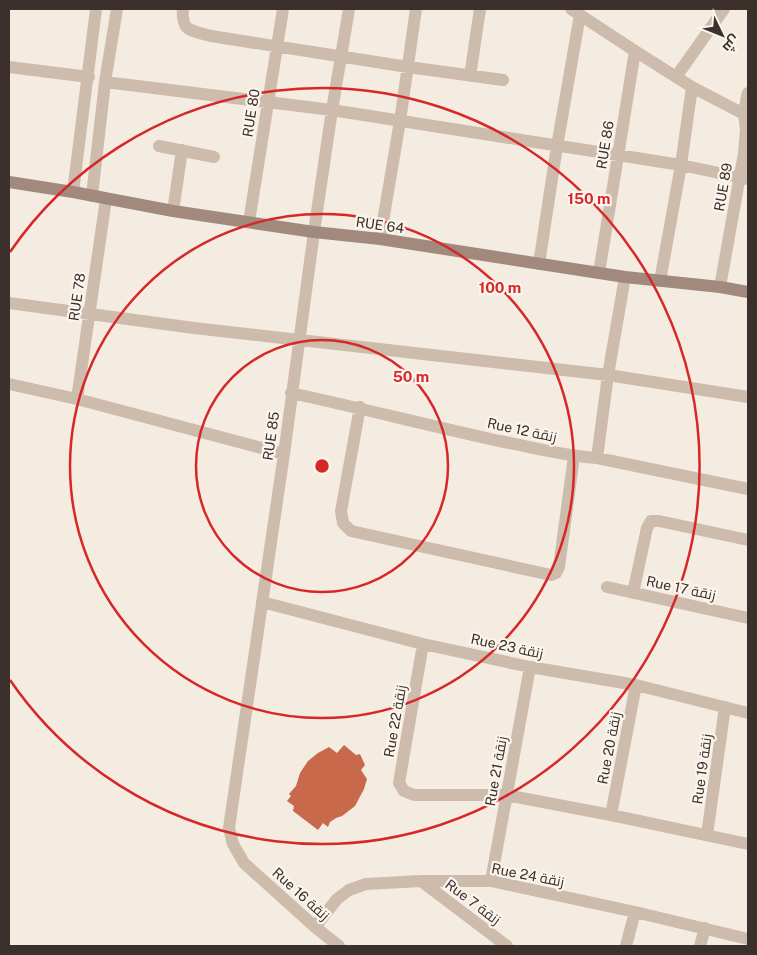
<svg xmlns="http://www.w3.org/2000/svg" width="757" height="955" viewBox="0 0 757 955" font-family="'Public Sans',Cairo,sans-serif">
<style>
.building{fill:#c8694b}
.lines{fill:none;stroke-linecap:round;stroke-linejoin:round}
.street{stroke:#cdbbac;stroke-width:12}
.secondary{stroke:#a18a7d;stroke-width:12}
.ring{fill:none;stroke:#d62828;stroke-width:2.5}
.labels{text-anchor:middle;stroke-width:4.5;stroke-linejoin:round;paint-order:stroke}
.street-label{font-size:14px;fill:#3b302b;stroke:#fbf5ee}
.centre{fill:#d62828;stroke:#fbf5ee;stroke-width:2.5}
.ring-label{font-size:15px;text-anchor:middle;font-weight:bold;fill:#d62828;stroke:#fbf5ee;stroke-width:4.5;stroke-linejoin:round;paint-order:stroke}
</style>
<rect width="100%" height="100%" fill="#f4ebe1"/>
<!-- building -->
<path class="building" d="M344,745L356,755L360,754L365,765L361,770L367,779L364,789L355,806L342,816L336,818L330,822L328,827L323,823L318,830L293,811L294,806L287,801L291,796L289,794L296,786L300,773L308,761L318,753L329,747L337,753Z"/>
<g class="lines">
<!-- street -->
<path class="street" d="M183,9C181,33 192,30 211,36L408,67L503,80
M571,9L635,51L692,87L744,114
M9,67L89,77
M470,76L480,9
M676,77L724,9
M105,82L332,110L681,165L748,179
M159,146L214,157
M73,192L96,9
M92,196L105,82L117,9
M173,211L182,150
M249,222L283,9
M380,239L400,121L416,9
M539,264L557,146L580,15
M599,273L635,51
M660,281L681,165L692,87
M720,287L744,153L746,130L744,114L747,96L748,93
M9,303L194,328L608,375L748,397
M9,384L77,399L284,454
M291,393C361,408 430,426 499,441C532,447 564,456 597,458L748,489
M77,399L106,199
M360,407L341,511L343,523L351,531L551,575L556,573L559,567L574,456
M597,458L608,375L625,277
M607,587L748,618
M633,593L647,528L651,521H659L748,540
M262,602L423,644L530,667L636,685L748,713
M423,644L399,783L404,791L414,795H506L611,815L748,844
M611,815L636,685
M707,835L725,707
M421,881L507,946
M491,881L530,667
M315,927L337,899L349,890L366,884L421,881H491L635,912L748,939
M339,946L315,927L244,863L233,844L229,828L284,454L314,232L332,110L349,9
M626,946L635,912
M700,946L705,928"/>
<!-- secondary -->
<path class="secondary" d="M9,182L73,192L173,211L314,232L380,239L625,277L720,287L748,292"/>
</g>
<!-- distance rings -->
<g class="ring">
<circle cx="322" cy="466" r="126"/>
<circle cx="322" cy="466" r="252"/>
<path d="M10 252A378 378 0 1 1 10 680"/>
</g>
<g class="labels">
<!-- street labels -->
<g class="street-label">
<text transform="translate(251 113) rotate(-81)" y="5">RUE 80</text>
<text transform="translate(605 145) rotate(-81)" y="5">RUE 86</text>
<text transform="translate(723 187) rotate(-80)" y="5">RUE 89</text>
<text transform="translate(380 225) rotate(8)" y="5">RUE 64</text>
<text transform="translate(77 297) rotate(-82)" y="5">RUE 78</text>
<text transform="translate(522 430) rotate(12)" y="5">Rue 12 زنقة</text>
<text transform="translate(271 436) rotate(-82)" y="5">RUE 85</text>
<text transform="translate(681 588) rotate(12)" y="5">Rue 17 زنقة</text>
<text transform="translate(507 646) rotate(12)" y="5">Rue 23 زنقة</text>
<text transform="translate(395 721) rotate(-80)" y="5">Rue 22 زنقة</text>
<text transform="translate(609 748) rotate(-79)" y="5">Rue 20 زنقة</text>
<text transform="translate(702 769) rotate(-82)" y="5">Rue 19 زنقة</text>
<text transform="translate(496 771) rotate(-80)" y="5">Rue 21 زنقة</text>
<text transform="translate(528 875) rotate(11)" y="5">Rue 24 زنقة</text>
<text transform="translate(301 894) rotate(42)" y="5">Rue 16 زنقة</text>
<text transform="translate(473 902) rotate(37)" y="5">Rue 7 زنقة</text>
</g>
</g>
<circle cx="322" cy="466" r="8" class="centre"/>
<g class="ring-label">
<text x="589" y="204">150 m</text>
<text x="500" y="293">100 m</text>
<text x="411" y="382">50 m</text>
</g>
<!-- border -->
<rect width="757" height="955" fill="none" stroke="#3b302b" stroke-width="20"/>
<!-- north arrow -->
<g transform="translate(722 35) rotate(133)" stroke="#fbf5ee" stroke-width="4" paint-order="stroke">
<path d="M0-4L9 19L0 12L-9 19Z" fill="#3b302b"/>
<text y="-8" font-size="14" font-weight="bold" text-anchor="middle" fill="#3b302b">ش</text>
</g>
</svg>
